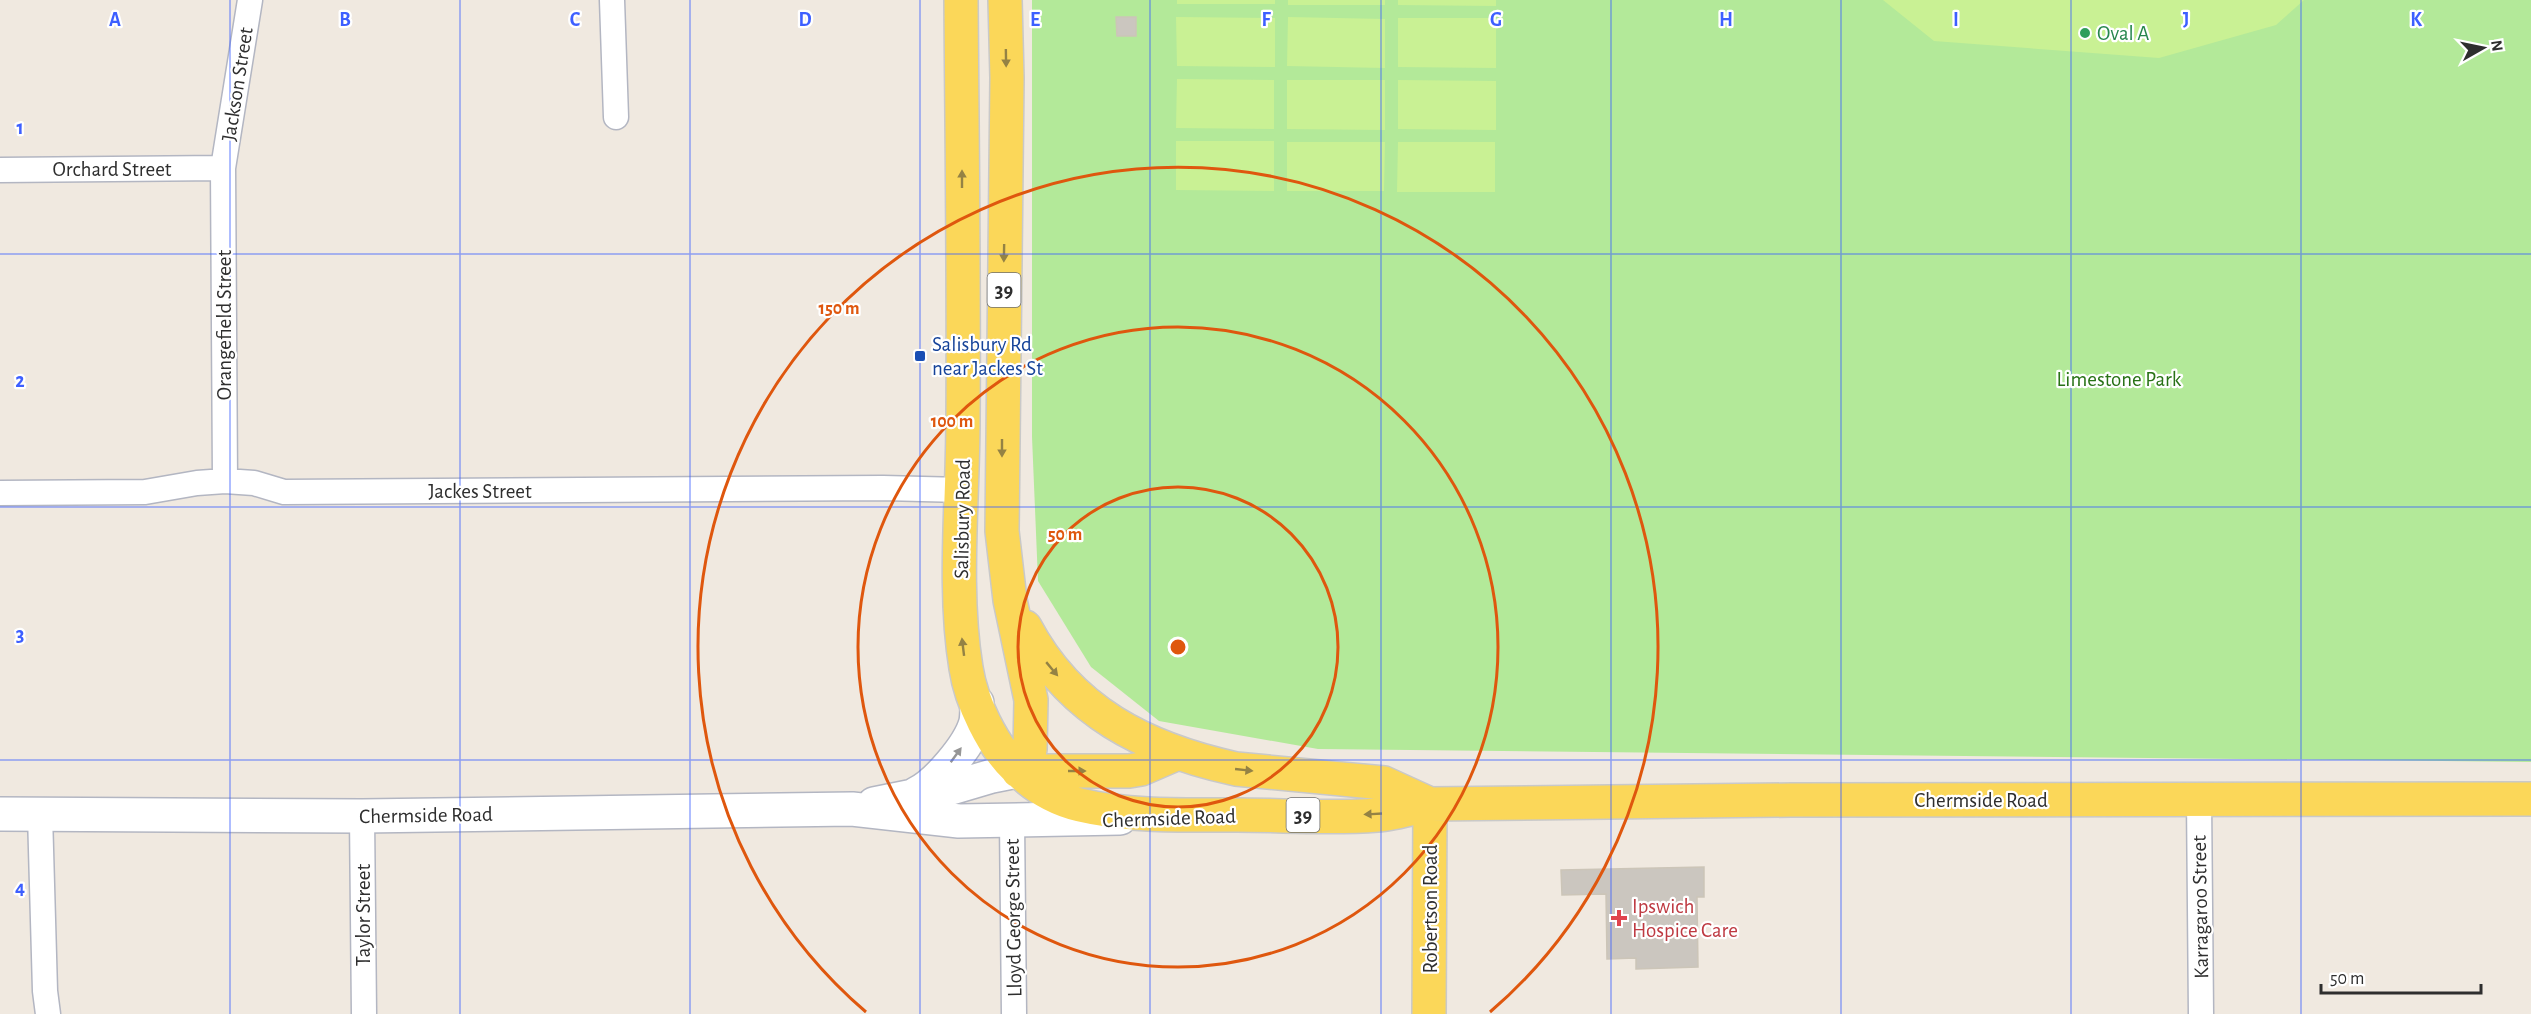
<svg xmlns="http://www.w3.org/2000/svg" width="2531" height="1014" viewBox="0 0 2531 1014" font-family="'Alegreya Sans',sans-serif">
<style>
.green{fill:#b3e999}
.pitch{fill:#c9f194}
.building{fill:#cbc6bf;stroke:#ccc5b8;stroke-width:1.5}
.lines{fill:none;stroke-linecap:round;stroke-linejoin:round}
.street-casing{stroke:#b3b6c2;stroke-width:27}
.secondary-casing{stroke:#b3b6c2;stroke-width:36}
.primary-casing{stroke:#c9c9c9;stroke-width:36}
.street{stroke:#fff;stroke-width:24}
.secondary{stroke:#fff;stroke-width:33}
.primary{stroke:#fbd759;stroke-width:33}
.oneway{fill:#948244}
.oneway2{fill:#969696}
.grid{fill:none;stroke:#3d5fff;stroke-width:1.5;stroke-opacity:0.55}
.ring{fill:none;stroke:#df570e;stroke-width:3}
.leisure-dot{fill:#2e9e5b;stroke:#fff;stroke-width:2}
.transit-dot{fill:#1a4fb4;stroke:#fff;stroke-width:2}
.health-dot{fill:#e0444e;stroke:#fff;stroke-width:2}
.labels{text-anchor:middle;stroke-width:4.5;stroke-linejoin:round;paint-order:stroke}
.shield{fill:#fff;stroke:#6d6d6d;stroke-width:1.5}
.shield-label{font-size:20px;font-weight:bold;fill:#2e2e2e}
.leisure-label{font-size:21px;fill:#27864d;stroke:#fff;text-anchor:start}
.street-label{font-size:21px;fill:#2e2e2e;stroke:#fff}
.transit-label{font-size:21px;fill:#164399;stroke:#fff;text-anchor:start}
.park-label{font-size:21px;fill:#287216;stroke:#fff}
.health-label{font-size:21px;fill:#be3a42;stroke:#fff;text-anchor:start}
.grid-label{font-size:20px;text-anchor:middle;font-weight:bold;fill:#3d5fff;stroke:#fff;stroke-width:4.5;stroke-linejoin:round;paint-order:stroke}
.centre{fill:#df570e;stroke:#fff;stroke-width:3}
.ring-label{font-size:18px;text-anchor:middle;font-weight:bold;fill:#df570e;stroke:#fff;stroke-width:4.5;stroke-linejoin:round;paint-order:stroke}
</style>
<rect width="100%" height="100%" fill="#f0e9e0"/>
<!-- green -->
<path class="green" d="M1032,0H2531V762L1318,749L1159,721L1091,667L1038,581L1032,437Z"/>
<!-- pitch -->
<path class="pitch" d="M1177,0H1275V4H1177Z
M1288,0H1385V5H1288Z
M1398,0H1496V6L1398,5Z
M1883,0H2304L2276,25L2159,58L1934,41Z
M1176,17L1275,18V67L1177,66Z
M1288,17L1385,19V68L1287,66Z
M1398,18H1496V68L1398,67Z
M1177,79L1274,80V129L1176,128Z
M1287,80H1385V130L1287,129Z
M1398,80L1496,81V130L1398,129Z
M1176,141H1274V191L1176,190Z
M1287,142H1385L1384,191H1287Z
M1398,142H1495V192H1397Z"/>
<!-- building -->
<path class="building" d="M1116,17H1136V36H1117Z
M1704,867V897H1697L1698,967L1636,969V958L1607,959L1606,894L1562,895L1561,870Z"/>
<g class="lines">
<!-- street casing -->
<g class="street-casing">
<path id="street" d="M612,0L616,117
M0,170L223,168
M225,481L223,168L250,0
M0,493L145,492L197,483L225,481L254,483L284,492L883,488L962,490
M2199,799L2201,1014
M40,814L45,991L48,1014
M362,816L364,1014
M1012,821L1014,1014"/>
</g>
<!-- secondary casing -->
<g class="secondary-casing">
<path id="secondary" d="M916,794C937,784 970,745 976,722C977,716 977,709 977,703
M874,804L948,789L992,776L1018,771
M0,814L362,816L852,809L959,821L1120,818"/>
</g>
<!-- primary casing -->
<g class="primary-casing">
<path id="primary" d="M961,0C962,140 964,279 963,419C963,499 953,589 966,668C971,701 992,746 1017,769C1035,787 1055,799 1080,805C1130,817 1185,815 1237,815C1283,815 1331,819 1377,815C1394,814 1413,808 1430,804L1791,800L2531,799
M1005,0L1007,78L1002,531L1010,600L1031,700L1030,750L1018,771
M1025,627C1070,712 1145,749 1236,769L1384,783L1430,804
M1018,771H1129L1141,769L1178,753
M1429,1014L1430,804"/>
</g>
<!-- street -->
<use href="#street" class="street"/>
<!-- secondary -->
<use href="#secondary" class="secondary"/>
<!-- primary -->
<use href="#primary" class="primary"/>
</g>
<!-- one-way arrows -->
<defs><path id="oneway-solid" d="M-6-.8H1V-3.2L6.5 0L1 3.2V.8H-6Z" transform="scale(1.5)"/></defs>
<g class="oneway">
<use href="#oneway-solid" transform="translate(1006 58) rotate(89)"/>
<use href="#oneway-solid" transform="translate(962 179) rotate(-90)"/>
<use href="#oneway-solid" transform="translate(1004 253) rotate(91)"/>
<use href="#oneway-solid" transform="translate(1002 448) rotate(90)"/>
<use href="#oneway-solid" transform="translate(963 647) rotate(-97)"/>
<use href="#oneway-solid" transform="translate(1052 669) rotate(50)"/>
<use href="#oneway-solid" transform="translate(1244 770) rotate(6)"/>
<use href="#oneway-solid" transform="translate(1077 771)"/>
<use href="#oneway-solid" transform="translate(1373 814) rotate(177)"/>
</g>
<use class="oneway2" href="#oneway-solid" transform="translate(956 755) rotate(-54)"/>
<!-- grid -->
<path class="grid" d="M230,0V1014M460,0V1014M690,0V1014M920,0V1014M1150,0V1014M1381,0V1014M1611,0V1014M1841,0V1014M2071,0V1014M2301,0V1014M0,254H2531M0,507H2531M0,760H2531"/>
<!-- distance rings -->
<g class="ring">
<circle cx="1178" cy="647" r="160"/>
<circle cx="1178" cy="647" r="320"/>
<path d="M866 1012A480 480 0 1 1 1490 1012"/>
</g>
<!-- markers -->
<circle class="leisure-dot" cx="2085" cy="33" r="6"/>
<rect class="transit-dot" x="914" y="350" width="12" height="12" rx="3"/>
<path class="health-dot" d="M1616 909h6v6h6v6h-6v6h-6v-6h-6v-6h6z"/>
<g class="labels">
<!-- shield labels -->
<g class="shield">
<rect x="987.5" y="273" width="33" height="34" rx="4.5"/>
<rect x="1286.5" y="798" width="33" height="34" rx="4.5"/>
</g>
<g class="shield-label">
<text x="1004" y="297">39</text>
<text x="1303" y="822">39</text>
</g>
<!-- leisure labels -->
<g class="leisure-label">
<text x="2097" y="40">Oval A</text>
</g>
<!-- street labels -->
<g class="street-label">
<text transform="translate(237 84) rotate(-81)" y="7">Jackson Street</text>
<text x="112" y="176">Orchard Street</text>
<text transform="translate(224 325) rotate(-90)" y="7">Orangefield Street</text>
<text x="480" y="498">Jackes Street</text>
<text transform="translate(962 519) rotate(-89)" y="7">Salisbury Road</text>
<text x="1981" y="807">Chermside Road</text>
<text transform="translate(426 815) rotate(-1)" y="7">Chermside Road</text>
<text transform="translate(1169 818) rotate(-2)" y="7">Chermside Road</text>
<text transform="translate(2200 907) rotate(-91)" y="7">Karragaroo Street</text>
<text transform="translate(1430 909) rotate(-90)" y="7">Robertson Road</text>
<text transform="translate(363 915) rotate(-90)" y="7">Taylor Street</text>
<text transform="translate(1013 918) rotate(-91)" y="7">Lloyd George Street</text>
</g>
<!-- transit labels -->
<g class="transit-label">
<text x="932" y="351">Salisbury Rd<tspan x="932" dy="24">near Jackes St</tspan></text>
</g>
<!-- park labels -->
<g class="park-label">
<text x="2119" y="386">Limestone Park</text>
</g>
<!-- health labels -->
<g class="health-label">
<text x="1632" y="913">Ipswich<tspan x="1632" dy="24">Hospice Care</tspan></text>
</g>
</g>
<g class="grid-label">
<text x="115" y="26">A</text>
<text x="345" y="26">B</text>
<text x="575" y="26">C</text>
<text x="805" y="26">D</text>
<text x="1035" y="26">E</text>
<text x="1266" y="26">F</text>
<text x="1496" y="26">G</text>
<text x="1726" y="26">H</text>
<text x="1956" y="26">I</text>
<text x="2186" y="26">J</text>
<text x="2416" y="26">K</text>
<text x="20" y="134">1</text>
<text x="20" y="387">2</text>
<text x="20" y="641">3</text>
<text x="20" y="894">4</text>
</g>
<circle cx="1178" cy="647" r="9" class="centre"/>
<g class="ring-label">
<text x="839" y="314">150 m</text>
<text x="952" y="427">100 m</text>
<text x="1065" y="540">50 m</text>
</g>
<!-- north arrow -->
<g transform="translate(2483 48) rotate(81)" stroke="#ffffff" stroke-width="4.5" paint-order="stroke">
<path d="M0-4.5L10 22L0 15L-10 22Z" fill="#2e2e2e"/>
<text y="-9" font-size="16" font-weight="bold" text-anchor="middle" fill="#2e2e2e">N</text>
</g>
<!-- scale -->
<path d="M2321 984v9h160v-9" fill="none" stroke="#2e2e2e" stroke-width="3"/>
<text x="2330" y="984" font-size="18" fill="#2e2e2e" stroke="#ffffff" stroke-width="4.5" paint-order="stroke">50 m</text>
</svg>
